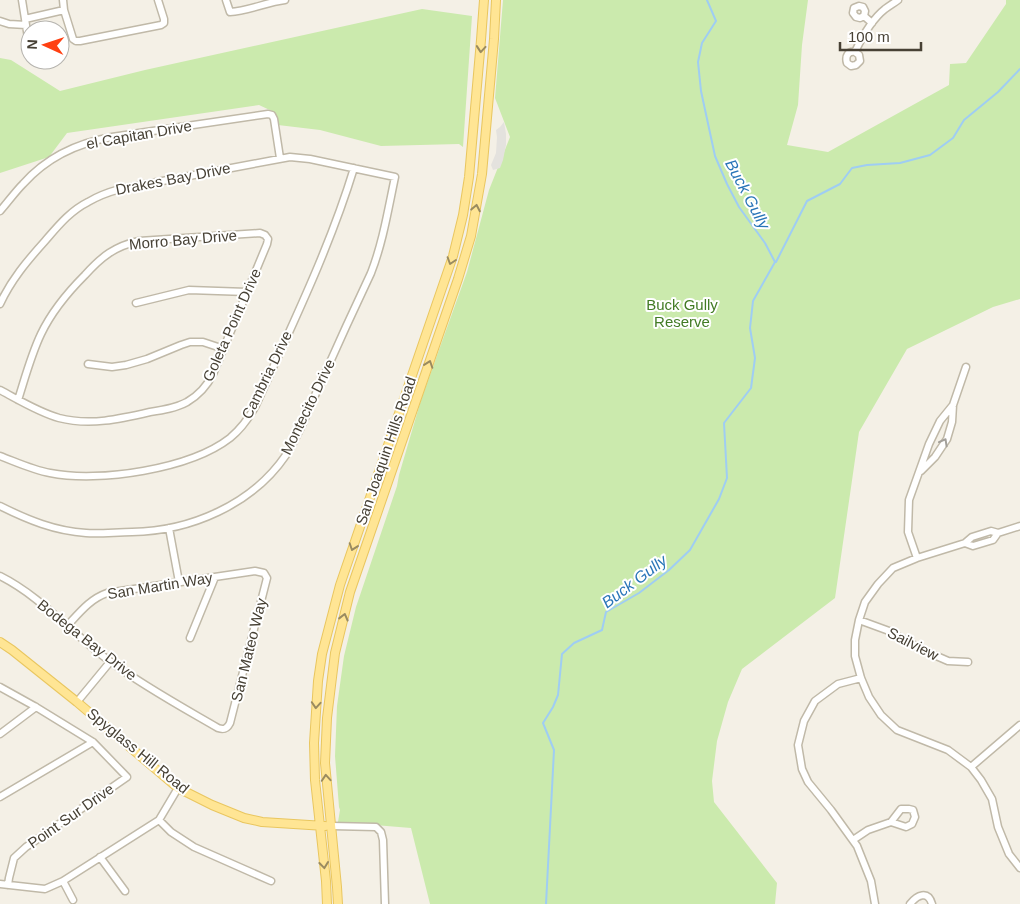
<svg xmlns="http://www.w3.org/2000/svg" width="1020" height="904" viewBox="0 0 1020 904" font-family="Arial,sans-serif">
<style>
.green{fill:#cbeaad}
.parking{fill:#e4e2de}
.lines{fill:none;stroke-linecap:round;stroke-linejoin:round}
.stream{stroke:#9fcdf3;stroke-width:2}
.minor-casing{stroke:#c0b9a8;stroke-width:9}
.major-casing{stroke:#e9c65f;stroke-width:10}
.minor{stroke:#fff;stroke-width:6}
.major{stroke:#ffe594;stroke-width:8}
.oneway{stroke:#9a8b60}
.oneway2{stroke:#a3a09a}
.labels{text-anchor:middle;stroke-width:4;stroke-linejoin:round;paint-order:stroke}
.street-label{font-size:15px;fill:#474135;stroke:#fff}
.park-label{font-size:15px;fill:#427b25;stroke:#fff}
.water-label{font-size:16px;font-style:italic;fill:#2975b8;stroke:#fff}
</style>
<rect width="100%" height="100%" fill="#f4f0e6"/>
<!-- green -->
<path class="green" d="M503,0H808L802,45L798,105L787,145L828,152L949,85L950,64L966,63L1006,4V0H1020V299L993,307L907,349L859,432L835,598L742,669L728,702L717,741L712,781L714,802L777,883L775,904H430L411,828L338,822L340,810L339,807L335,756L337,706L344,656L356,607L397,486L399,475L421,400L467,272L489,190L510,137L495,98Z
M422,9L472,16L463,147L459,144L381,146L320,130L278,125L274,112L259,105L67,133L49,157L0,173V58L11,60L60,91L145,70Z"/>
<!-- parking -->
<path class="parking" d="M504,122L506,134V145L503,160L500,168L493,170L491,165L496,153L497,137L496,130L500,127Z"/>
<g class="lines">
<!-- stream -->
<path class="stream" d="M776,262L807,201L840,184L852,168L867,165L900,163L930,155L953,138L964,120L998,92L1020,69
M546,904L554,750L543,723L553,707L558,695L562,654L574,643L602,630L606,612L639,593L669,570L690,550L719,499L727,478L724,423L751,388L755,358L750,328L753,301L775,262L765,243L739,207L727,184L715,156L701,91L698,62L702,43L716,21L707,0"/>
<!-- minor casing -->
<g class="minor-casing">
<path id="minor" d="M22,0L29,44
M63,0L64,10L73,39L76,41H80L161,25L164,23V19L158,0
M226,0L230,12C249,11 267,2 285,0
M864,16L860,18L856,17L853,13L854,8L859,6L863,7L865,11L864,16L872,23
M25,19L64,10
M0,21L9,24L26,25
M855,52L859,55L860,61L856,65L851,66L847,63C845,56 848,51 855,52C862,37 871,20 885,9C889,6 894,3 898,0
M0,211C8,202 15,192 23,184C47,157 77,143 112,137L268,114L272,115L274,119L280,158
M136,303L189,290L247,292
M0,304C11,280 27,261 45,241C58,226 70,211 88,202C98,196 109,192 120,189L290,157L310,159L395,177C388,210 383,242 371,273C354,309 338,344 322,380C310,405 301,432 286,455C252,505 190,531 132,532C117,532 101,534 86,533C55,531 28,520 0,506
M88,364L112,367L126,365L147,359L181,345L190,342H203L224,349
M0,390C19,400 38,412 59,418C90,426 120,419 150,412C163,410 176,408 187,402C199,395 207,386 213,374L267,244L268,239L265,235L260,233L139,241C115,246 101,257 85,275C67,293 52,311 41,334C31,355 25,378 18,400
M0,456C16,462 33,470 50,473C99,483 190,469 230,438C241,429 249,418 256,405C291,327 329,250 354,168
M921,471L935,457L947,439L952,422L953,405L966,367
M169,528L179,582
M998,533L993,540L973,546L965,543L917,558L893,568L878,584L865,602L859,620L855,640V656L861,678L869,697L881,715L897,730L948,750L971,767L981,780L992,799L998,827L1009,854L1020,868
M965,543L972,537L991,531L998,533L1020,526
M917,558L908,532L909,500L929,444L940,421L953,405
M0,576C42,597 73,635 111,662C145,687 182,707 218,728C224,730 227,729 230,723L267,578L264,573L255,571L107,593C90,599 80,612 67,626
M859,620L889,631L925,651L948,661L968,662
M190,638L215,577
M861,678L838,684L815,701L804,721L798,745L802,769L808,782L831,810L857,846L871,881L875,904
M0,687L36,707L93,742L127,777L26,847L14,858L9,878L8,885
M77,702L110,662
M0,734L36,707
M971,767L1020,725
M0,797L93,742
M159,820L171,832L194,847L271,881
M332,826L376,827L381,832L383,840L385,904
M853,840L868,830L891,822L901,809H909L913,810L915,817L912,824L906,827L891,822
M100,857L125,891
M63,881L73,900
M0,884L45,889L63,881L159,820L178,788
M910,904C917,895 928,890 932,904"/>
</g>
<!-- major casing -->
<g class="major-casing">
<path id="major" d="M0,642L12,650L77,702L178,788L212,805L244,818L262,822L325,826
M327,904L326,881L315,780L314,743L318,681L322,654L340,585L453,256L463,215L469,177L481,40L484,0
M338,904L337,887L325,763L327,718L335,653L350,592L458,279L471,236L482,174L494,39L496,0"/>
</g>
<!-- minor -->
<use href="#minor" class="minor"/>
<!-- major -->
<use href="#major" class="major"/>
</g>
<!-- one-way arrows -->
<defs><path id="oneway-chevron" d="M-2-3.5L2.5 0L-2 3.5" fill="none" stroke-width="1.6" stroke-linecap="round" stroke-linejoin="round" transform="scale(1.25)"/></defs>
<g class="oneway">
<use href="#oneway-chevron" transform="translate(481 49) rotate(95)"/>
<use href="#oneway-chevron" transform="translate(476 208) rotate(-79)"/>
<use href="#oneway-chevron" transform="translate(451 261) rotate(108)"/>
<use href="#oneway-chevron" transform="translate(429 364) rotate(-71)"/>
<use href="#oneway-chevron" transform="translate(353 547) rotate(109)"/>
<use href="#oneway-chevron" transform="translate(344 617) rotate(-76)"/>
<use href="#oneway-chevron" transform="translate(316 705) rotate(94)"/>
<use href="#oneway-chevron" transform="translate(326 778) rotate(-94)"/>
<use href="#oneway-chevron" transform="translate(324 865) rotate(83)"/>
</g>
<use class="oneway2" href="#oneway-chevron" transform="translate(944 442) rotate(-61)"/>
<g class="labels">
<!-- street labels -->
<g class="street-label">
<text transform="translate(139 135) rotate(-10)" y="5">el Capitan Drive</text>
<text transform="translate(173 179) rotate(-11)" y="5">Drakes Bay Drive</text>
<text transform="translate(183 240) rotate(-5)" y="5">Morro Bay Drive</text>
<text transform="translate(232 325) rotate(-66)" y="5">Goleta Point Drive</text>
<text transform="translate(267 375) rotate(-64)" y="5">Cambria Drive</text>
<text transform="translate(308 407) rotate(-64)" y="5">Montecito Drive</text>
<text transform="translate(386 451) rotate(-71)" y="5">San Joaquin Hills Road</text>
<text transform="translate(160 586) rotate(-9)" y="5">San Martin Way</text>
<text transform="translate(87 640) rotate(38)" y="5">Bodega Bay Drive</text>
<text transform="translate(913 644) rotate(27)" y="5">Sailview</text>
<text transform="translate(249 650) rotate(-76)" y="5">San Mateo Way</text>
<text transform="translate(138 751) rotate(39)" y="5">Spyglass Hill Road</text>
<text transform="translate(71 816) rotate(-35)" y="5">Point Sur Drive</text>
</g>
<!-- park labels -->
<g class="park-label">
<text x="682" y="310">Buck Gully<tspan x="682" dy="17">Reserve</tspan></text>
</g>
<!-- water labels -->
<g class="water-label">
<text transform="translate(748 194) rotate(62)" y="6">Buck Gully</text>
<text transform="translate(634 581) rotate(-37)" y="6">Buck Gully</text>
</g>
</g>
<!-- north arrow -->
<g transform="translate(45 45) rotate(273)"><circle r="24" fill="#ffffff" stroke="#b5b3ae"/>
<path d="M0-4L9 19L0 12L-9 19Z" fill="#ff4012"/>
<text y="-8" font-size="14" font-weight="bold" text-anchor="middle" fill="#474135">N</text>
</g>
<!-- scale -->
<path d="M840 42v8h81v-8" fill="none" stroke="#474135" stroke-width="2.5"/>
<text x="848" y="42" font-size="15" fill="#474135" stroke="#ffffff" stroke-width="4" paint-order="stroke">100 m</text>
</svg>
